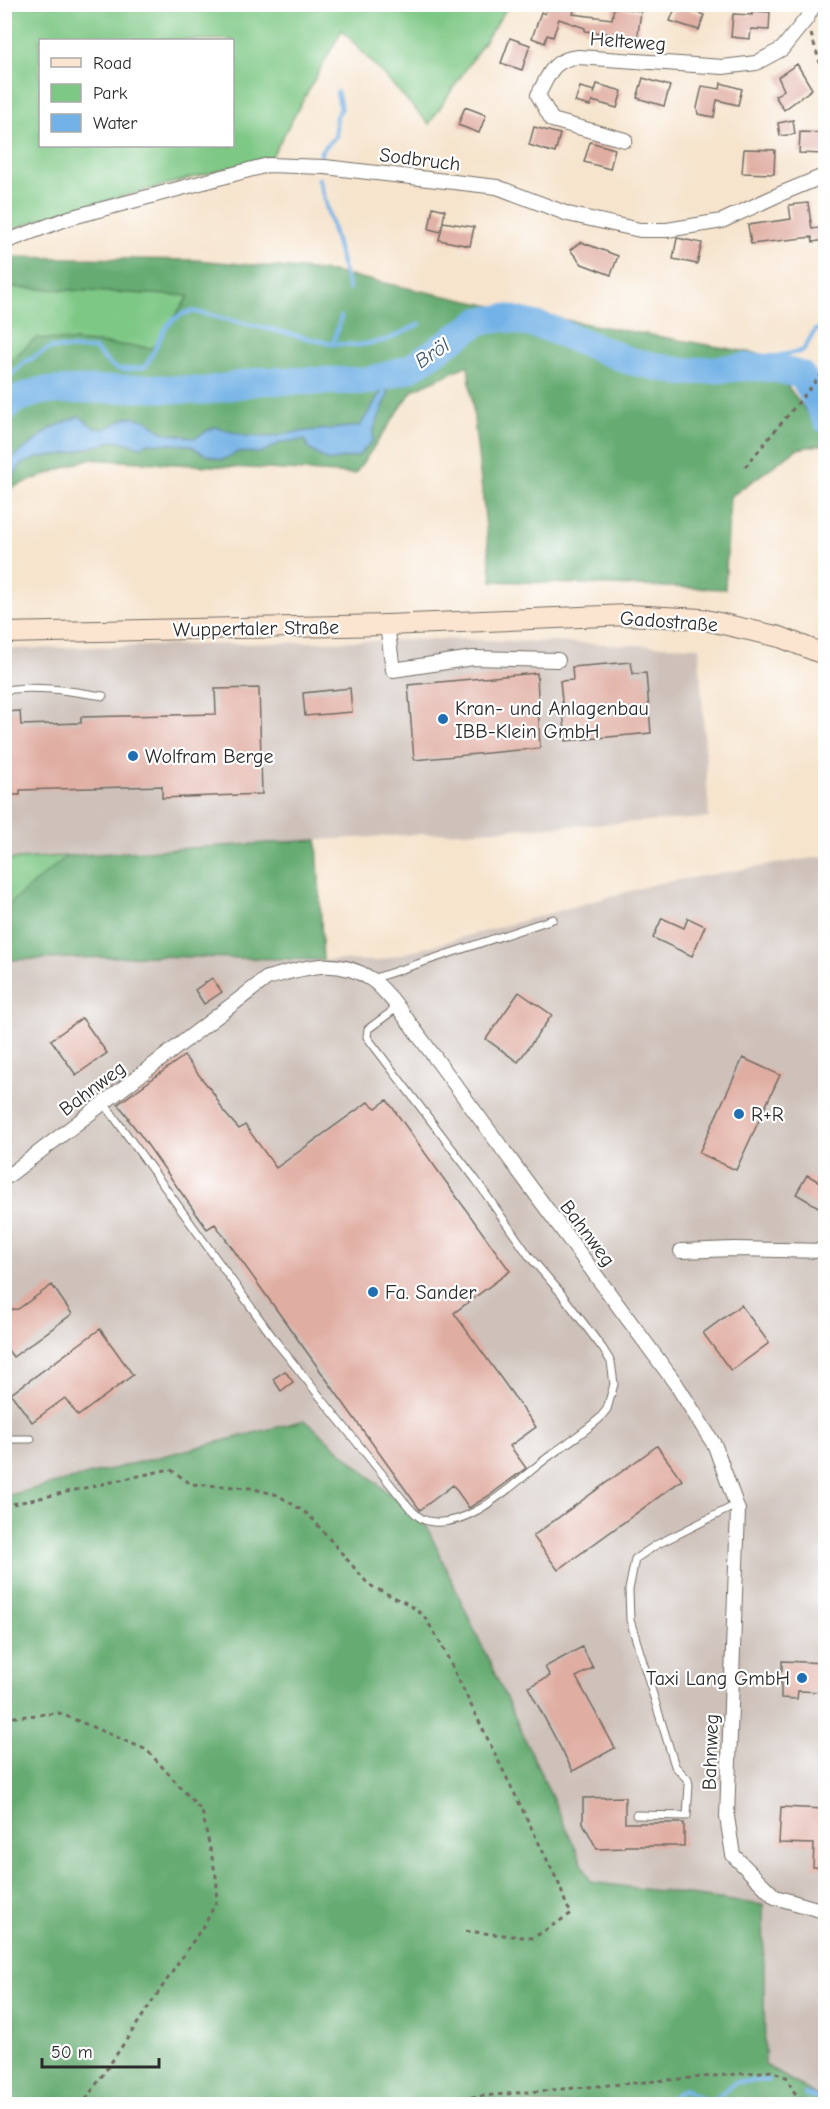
<svg xmlns="http://www.w3.org/2000/svg" width="830" height="2109" viewBox="0 0 830 2109" font-family="'Comic Neue',sans-serif">
<style>
.industrial{fill:#cec1ba}
.green{fill:#7ec885;stroke:#547a58;stroke-width:1.5;fill-rule:evenodd}
.forest{fill:#66ac72;stroke:#486c4e;stroke-width:1.5}
.water{fill:#73b2e6;stroke:#4f6e88;stroke-width:1.5}
.lines{fill:none;stroke-linecap:round;stroke-linejoin:round}
.stream{stroke:#73b2e6;stroke-width:4.5}
.river{stroke:#73b2e6;stroke-width:28}
.building{fill:#e0ada2}
.service-casing{stroke:#726c64;stroke-width:9}
.minor-casing{stroke:#726c64;stroke-width:16}
.secondary-casing{stroke:#726c64;stroke-width:22}
.path{stroke:#726c64;stroke-width:3;stroke-dasharray:4.5 4.5;stroke-linecap:butt}
.service{stroke:#fff;stroke-width:7}
.minor{stroke:#fff;stroke-width:14}
.secondary{stroke:#fce5d0;stroke-width:20}
.poi-dot{fill:#1f6fb2;stroke:#fff;stroke-width:2}
.labels{text-anchor:middle;stroke-width:4.5;stroke-linejoin:round;paint-order:stroke}
.street-label{font-size:20px;fill:#2b2b2b;stroke:#fff}
.poi-label{font-size:20px;fill:#2b2b2b;stroke:#fff;text-anchor:start}
.water-label{font-size:21px;font-style:italic;fill:#445a6c;stroke:#fff}
</style>
<rect width="100%" height="100%" fill="#fff"/>
<filter id="ink" filterUnits="userSpaceOnUse"><feTurbulence type="fractalNoise" baseFrequency=".0167" numOctaves="2"/><feDisplacementMap in="SourceGraphic" scale="12" xChannelSelector="R" yChannelSelector="G"/><feConvolveMatrix kernelMatrix="1 2 1 2 8 2 1 2 1" color-interpolation-filters="sRGB"/></filter>
<filter id="wash" filterUnits="userSpaceOnUse"><feTurbulence type="fractalNoise" baseFrequency=".008" numOctaves="4" result="noise"/><feDisplacementMap in="SourceGraphic" scale="24" xChannelSelector="R" yChannelSelector="G"/><feGaussianBlur stdDeviation="1.35" result="paint"/><feColorMatrix in="noise" values="0 0 0 0 0 0 0 0 0 0 0 0 0 0 0 0 0 1.4 0 .05"/><feComposite in="paint" operator="in"/></filter>
<g filter="url(#wash)">
<rect width="100%" height="100%" fill="#f6e4cd"/>
<!-- industrial -->
<path class="industrial" d="M448,639L699,647L709,818L284,842L5,860V649Z
M825,856V2097H820L765,2065L763,1905L591,1882L427,1527L305,1420L5,1496V960L148,956L377,961L659,883Z"/>
<!-- green -->
<path class="green" d="M4,5H509L429,124L342,30L272,156L44,218L5,232ZM40,40H232V146H40Z
M5,287L190,295L153,348L36,338L5,365Z
M67,856L5,908V860Z"/>
<!-- forest -->
<path class="forest" d="M8,257L196,260L332,272L531,314L765,355L825,437V444L797,449L730,497L725,589L492,581L468,365L413,390L355,474L88,459L5,490V365L36,338L153,348L189,296L5,287V263Z
M317,840L323,960L148,956L5,960L4,908L67,856Z
M305,1420L427,1527L591,1882L763,1905L765,2065L819,2097H826L825,2104H5V1496Z"/>
<!-- water -->
<path class="water" d="M383,389L389,392L373,432V440L358,456L328,461L309,449L305,440L282,442L261,453L238,452L222,460L204,454L190,445L149,443L141,447L117,440L66,454L40,457L21,464L13,477L5,482V464L52,428L79,416L95,428L105,429L128,417L147,420L162,432L195,438L214,427L246,436L270,437L297,432L360,426Z"/>
<g class="lines">
<!-- stream -->
<path class="stream" d="M321,155V151L336,136V117L341,109L337,92
M319,179L349,289
M333,344L360,345L387,340L420,324
M768,368L777,356L803,351L815,330L826,329
M4,381L25,362L50,348L95,349C116,371 114,372 145,367C161,345 159,319 192,311L333,344L341,317
M805,2094L817,2098L826,2097
M662,2104L684,2089L710,2103L736,2082L769,2080"/>
<!-- river -->
<path class="river" d="M4,409L14,400L40,391L150,388L204,391L261,381H368L409,369L480,321L506,318L548,328L630,361L683,372L746,367L773,368L801,375L812,392L826,419"/>
</g>
<g id="blocks">
<!-- building -->
<path class="building" d="M548,4H576L573,14L612,19L614,7L641,11L637,42L610,38L611,34L585,31V28L559,19L553,37L547,35L545,43L532,38L541,12L545,14Z
M676,6L704,15L699,30L670,21Z
M752,11L770,12L769,30L751,29L750,39L731,37L733,14L752,15Z
M510,38L530,45L522,70L501,63Z
M797,64L812,89L784,110L775,96L784,90L778,77Z
M643,78L670,86L664,106L637,98Z
M721,83L742,89L738,105L717,100L714,117L698,114L697,108L702,86L720,89Z
M597,84L622,91L617,108L592,101L590,106L575,102L580,87L595,91L594,94Z
M465,107L486,115L479,133L458,125Z
M793,120L795,134L780,136L778,123Z
M534,127L560,134L555,153L529,145Z
M800,132L825,133V154L799,153Z
M590,142L615,149L610,169L584,162Z
M744,149L775,150L774,174L742,173Z
M808,203L812,229L825,227V240L813,242L812,237L751,244L748,225L791,219L789,205Z
M433,207L445,210L441,232L429,229Z
M443,222L474,227L470,246L439,240Z
M677,238L702,243L697,264L673,259Z
M581,242L618,256L611,275L582,264L570,250Z
M631,662L633,674L646,673L651,733L566,741L560,681L573,680L572,667Z
M537,673L540,748L414,760L408,685Z
M259,688L262,794L162,798V786L20,790V795H4V712L20,711L21,725L81,723V717L216,714L215,689Z
M350,688L352,712L305,716L303,693Z
M662,918L684,928L688,918L705,926L692,956L653,938Z
M212,978L222,992L204,1004L195,990Z
M519,992L552,1015L518,1062L486,1039Z
M82,1018L107,1053L76,1075L51,1040Z
M184,1056L214,1094L224,1112L239,1129L245,1125L276,1168L368,1102L376,1108L387,1100L510,1271L454,1313L536,1427L510,1446L526,1468L490,1495L469,1508L453,1485L420,1510L215,1224L207,1229L139,1133L128,1119L129,1118L118,1104Z
M743,1058L780,1075L736,1170L699,1153Z
M807,1175L825,1185V1198L820,1208L796,1194Z
M52,1285L72,1314L13,1357L4,1345V1310L18,1309Z
M741,1305L769,1343L731,1371L703,1333Z
M100,1329L133,1375L78,1416L65,1398L32,1422L11,1394Z
M285,1371L293,1382L281,1391L273,1379Z
M657,1446L682,1480L558,1570L533,1536Z
M582,1647L593,1668L576,1677L615,1748L573,1771L528,1687L550,1676L545,1667Z
M782,1661L825,1663V1692L798,1691L797,1699L781,1698V1681L776,1676L782,1671Z
M625,1797V1823H684V1846H625V1848L597,1849L583,1823V1798Z
M781,1807L825,1809V1868L813,1867L814,1844L779,1843Z"/>
</g>
</g>
<g filter="url(#ink)">
<use href="#blocks" fill-opacity="0" stroke="#726c64" stroke-width="1.5"/>
<g class="lines">
<!-- service casing -->
<g class="service-casing">
<path id="service" d="M4,690C37,685 71,691 103,696
M372,979L553,919
M104,1103L277,1343L403,1500C410,1508 418,1519 428,1521C470,1531 520,1477 551,1455C567,1443 584,1432 599,1419L607,1409L614,1384L611,1362L603,1349L560,1292L529,1256L476,1180L367,1037L368,1029L398,1007
M4,1439H31
M636,1815L687,1816L689,1785L688,1780L675,1766L630,1620L629,1590L635,1559L656,1545L736,1505"/>
</g>
<!-- minor casing -->
<g class="minor-casing">
<path id="minor" d="M625,140L552,120L538,95C549,75 552,59 578,57L723,67L756,63L782,49L807,18L814,4
M4,244L10,240L69,218L268,165L325,167L497,187L568,214L640,230H667L722,221L780,194L826,175
M387,625L393,670L473,658L558,660
M4,1179L267,978C305,968 335,956 371,979C379,984 387,994 394,1002L676,1384L715,1446L738,1510L727,1817L733,1855L775,1897L820,1910L826,1909
M681,1251L734,1249L826,1251"/>
</g>
<!-- secondary casing -->
<g class="secondary-casing">
<path id="secondary" d="M4,633L387,625L629,615L701,619L780,637L826,655"/>
</g>
<!-- path -->
<path class="path" d="M811,34L826,82
M745,467L826,369
M4,1506L170,1469L191,1484L250,1488L278,1495L309,1515L369,1585L408,1604L424,1616L440,1642L559,1884L567,1907L572,1913L533,1938L464,1931
M4,1718L59,1713L147,1750L202,1811L217,1881L216,1902L206,1922L83,2104
M427,2104L436,2100L772,2071L788,2078C791,2091 798,2098 811,2104"/>
<!-- service -->
<use href="#service" class="service"/>
<!-- minor -->
<use href="#minor" class="minor"/>
<!-- secondary -->
<use href="#secondary" class="secondary"/>
</g>
</g>
<!-- markers -->
<g class="poi-dot">
<circle cx="443" cy="719" r="6"/>
<circle cx="133" cy="756" r="6"/>
<circle cx="739" cy="1114" r="6"/>
<circle cx="373" cy="1292" r="6"/>
<circle cx="802" cy="1678" r="6"/>
</g>
<g class="labels">
<!-- street labels -->
<g class="street-label">
<text transform="translate(628 41) rotate(4)" y="7">Helteweg</text>
<text transform="translate(420 159) rotate(7)" y="7">Sodbruch</text>
<text transform="translate(669 621) rotate(4)" y="7">Gadostraße</text>
<text transform="translate(256 628) rotate(-1)" y="7">Wuppertaler Straße</text>
<text transform="translate(92 1088) rotate(-37)" y="7">Bahnweg</text>
<text transform="translate(588 1233) rotate(53)" y="7">Bahnweg</text>
<text transform="translate(710 1752) rotate(-88)" y="7">Bahnweg</text>
</g>
<!-- poi labels -->
<g class="poi-label">
<text x="455" y="715">Kran- und Anlagenbau<tspan x="455" dy="23">IBB-Klein GmbH</tspan></text>
<text x="145" y="763">Wolfram Berge</text>
<text x="751" y="1121">R+R</text>
<text x="385" y="1299">Fa. Sander</text>
<text x="790" y="1685" text-anchor="end">Taxi Lang GmbH</text>
</g>
<!-- water labels -->
<g class="water-label">
<text transform="translate(432 353) rotate(-34)" y="7">Bröl</text>
</g>
</g>
<!-- margin -->
<rect width="830" height="2109" fill="none" stroke="#fff" stroke-width="24"/>
<!-- legend -->
<rect x="39" y="39" width="195" height="108" fill="#ffffff" stroke="#aaaaaa" stroke-width="1.5"/>
<rect x="51" y="58" width="30" height="9" fill="#fce5d0" stroke="#aaaaaa" stroke-width="1.5"/>
<text x="93" y="69" font-size="18" fill="#2b2b2b">Road</text>
<rect x="51" y="84" width="30" height="18" fill="#7ec885" stroke="#aaaaaa" stroke-width="1.5"/>
<text x="93" y="99" font-size="18" fill="#2b2b2b">Park</text>
<rect x="51" y="114" width="30" height="18" fill="#73b2e6" stroke="#aaaaaa" stroke-width="1.5"/>
<text x="93" y="129" font-size="18" fill="#2b2b2b">Water</text>
<!-- scale -->
<path d="M42 2058v9h117v-9" fill="none" stroke="#2b2b2b" stroke-width="3"/>
<text x="51" y="2058" font-size="18" fill="#2b2b2b" stroke="#ffffff" stroke-width="4.5" paint-order="stroke">50 m</text>
</svg>
